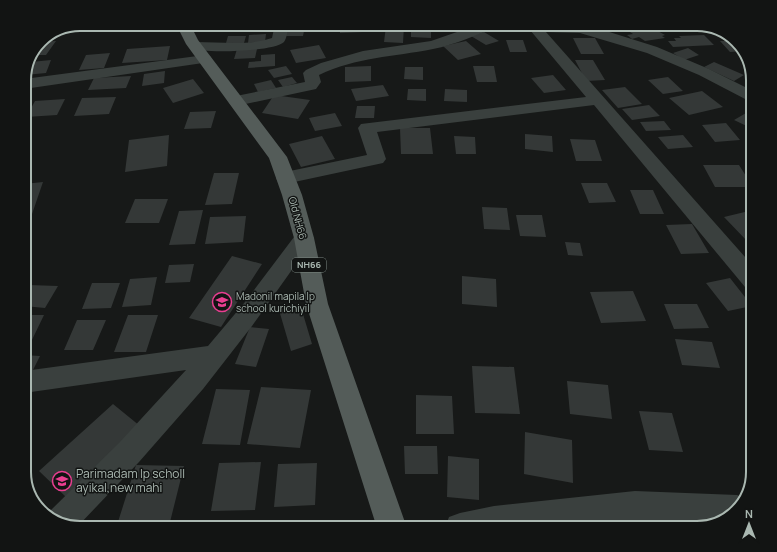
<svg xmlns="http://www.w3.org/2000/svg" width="777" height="552" viewBox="0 0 777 552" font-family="Manrope,sans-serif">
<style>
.building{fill:#343837}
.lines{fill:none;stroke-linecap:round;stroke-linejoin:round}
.minor{fill:#3a403e;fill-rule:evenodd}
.major{fill:#545c59;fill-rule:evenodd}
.labels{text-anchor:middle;stroke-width:3;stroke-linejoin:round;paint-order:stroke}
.shield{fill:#121413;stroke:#7c8782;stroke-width:1}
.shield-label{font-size:9px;font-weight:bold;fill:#aab8b1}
.street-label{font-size:10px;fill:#aab8b1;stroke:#121413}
.poi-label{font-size:10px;fill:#aab8b1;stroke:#121413;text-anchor:start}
.near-poi-label{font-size:12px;fill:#aab8b1;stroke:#121413;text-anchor:start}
.rim{fill:none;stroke:#aab8b1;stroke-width:2}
</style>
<rect width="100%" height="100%" fill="#171918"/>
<!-- building -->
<path class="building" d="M340,24H362L363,32L340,33Z
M644,25L647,27L652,25L656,28L654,29L665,35L662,36L665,38L645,41L639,37L632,39L627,35L633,34L630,32L638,29L636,28Z
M289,26H305L303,36H286Z
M386,26H404L403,43L384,42Z
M411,31H431V38L411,37Z
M484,32L499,41L486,45L471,36Z
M266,34L265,42L248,43L249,35Z
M704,35L714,45L673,47L668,41H676L674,38H681L679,36Z
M228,36H246L244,43H226Z
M573,38H595L604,54H581Z
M506,40H523L527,52H510Z
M56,41L46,55H34L41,42Z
M466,41L481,54L458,60L443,46Z
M720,41H735L744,51L730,52Z
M319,45L326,58L296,63L290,50Z
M170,46L167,60L122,63L127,49Z
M688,48L699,55L684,60L673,53Z
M237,49H257L255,58L234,59Z
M110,53L104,68L79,70L86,55Z
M275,54V66L248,68L249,62L261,61V55Z
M51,60L46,73L25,75L31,62Z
M575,60H593L605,80L586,81Z
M714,62L744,75L734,81L704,67Z
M286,66L292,74L274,78L268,70Z
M371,66V81L345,82V67Z
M473,66H494L497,82H477Z
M405,67H423V80L404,79Z
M165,71L164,83L142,86L144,74Z
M553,75L566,90L544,93L531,78Z
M131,76L126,88L88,90L94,78Z
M292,77L297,83L283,87L278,80Z
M668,77L683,91L663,94L648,80Z
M193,79L204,93L173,103L163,88Z
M271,80L276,88L258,92L254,84Z
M383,85L389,96L356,101L351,89Z
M625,87L642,104L618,108L602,90Z
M408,89H426V101L407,100Z
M445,89L467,90V102L444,101Z
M702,91L723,107L689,115L669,98Z
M274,95L310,100L298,119L262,113Z
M116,97L109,114L74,116L82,98Z
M65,99L57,115L26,117L35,101Z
M649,105L660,116L632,120L622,109Z
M357,106H375L374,118H355Z
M753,109V129L734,120Z
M216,111L211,128L184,129L190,112Z
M335,113L342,126L315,131L309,118Z
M664,121L671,130L646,131L640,122Z
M726,123L740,140L715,142L702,125Z
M400,128H430L433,154H401Z
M525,134L552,136L553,152L525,149Z
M169,135L167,166L125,172L129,140Z
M683,135L693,147L668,149L658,137Z
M322,136L335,159L301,167L289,144Z
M454,136L475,137L476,154H456Z
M570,139L595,140L602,161H576Z
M703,165H739L753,187H715Z
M214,173H239L232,204L205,205Z
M43,182L31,217L24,218V184Z
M581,183H607L616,202L589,203Z
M630,190H653L664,214H640Z
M135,199H168L159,223H125Z
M482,207L507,208L510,230L484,229Z
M203,210L195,244L169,245L179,211Z
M753,210V239L747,241L724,217Z
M516,215H542L546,237L520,236Z
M246,216L243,242L205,244L210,217Z
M692,224L709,253L681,254L666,225Z
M565,242L580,243L583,256L568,255Z
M232,256L262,264L221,327L189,318Z
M194,264L190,282L165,283L169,265Z
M24,271L31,272L24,283Z
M462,276L496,279L497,307L462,304Z
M157,277L151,305L122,307L130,279Z
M730,278L752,306L728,311L706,283Z
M92,283H120L111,308L82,309Z
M29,285L58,286L45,308L24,306V293Z
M633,291L646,321L601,323L590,292Z
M300,304L312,344L291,351L279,310Z
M664,304H697L709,328L674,329Z
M24,315H44L30,344H24Z
M128,315H158L146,352H114Z
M77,320H106L93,350H64Z
M250,327L269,329L256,367L235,364Z
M675,339L712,342L720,368L682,365Z
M24,355L40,356L30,376L24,375Z
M472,366L514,367L520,414L475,413Z
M567,381L608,385L612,419L570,414Z
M261,387L311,390L300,448L247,444Z
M216,389L250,390L240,445L202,444Z
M416,395L452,396L454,434H416Z
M113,404L140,426L66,497L39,471Z
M639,411L672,413L683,452L649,450Z
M525,432L572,440L573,483L524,474Z
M404,446H437L438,474H405Z
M448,456L479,459V500L447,497Z
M261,462L255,510L211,511L219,463Z
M317,463L315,505L274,507L278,464Z
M136,465L184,466L169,526L117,525Z"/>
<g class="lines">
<!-- minor -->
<path class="minor" d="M275,24H289C288,29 287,38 284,42C274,52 205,53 191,49L189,46L191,43L196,42C220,42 248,46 272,38Z
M480,24H500L498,27C477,34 455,45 433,49C393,57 357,57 319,75L321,82L316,89L236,106L230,104L228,101L230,98L236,96L305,82L303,73L306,70L321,63L363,51L431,41Z
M525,24L580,25L603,30L657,47L709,69L753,91V102L747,100L699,75L647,53L580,33L546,32L753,266V290L745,287L594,105L377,132L386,159L383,163L285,184L278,182L276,178L278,174L285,172L367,155L358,128L361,124L586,97Z
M205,55L210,56L212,59L210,62L24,89V79Z
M304,231L311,233L314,238L311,243L252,326L203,389L139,462L77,527L48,517L50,511L119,443L186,370L24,393V371L208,346L245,302L297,233Z
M635,491L737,495L744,498C740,510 727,521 714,524L635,521L569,528H445L449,517L460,513L494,506Z"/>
<!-- major -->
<path class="major" d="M176,24H190L198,40L287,157L302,195L314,238L328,304L407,528H377L306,304L294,238L282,195L269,158L186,44Z"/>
</g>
<!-- icons -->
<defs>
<g id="school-ring" transform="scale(1)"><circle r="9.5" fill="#121413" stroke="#e93e90" stroke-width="1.5"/><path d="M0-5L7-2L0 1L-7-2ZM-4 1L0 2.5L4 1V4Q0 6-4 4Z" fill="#e93e90"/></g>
</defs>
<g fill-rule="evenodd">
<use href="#school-ring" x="222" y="302"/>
<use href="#school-ring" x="62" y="481"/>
</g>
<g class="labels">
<!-- shield labels -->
<rect class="shield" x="292" y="258" width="34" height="14" rx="3"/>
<g class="shield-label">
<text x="309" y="268">NH66</text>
</g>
<!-- street labels -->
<g class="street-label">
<text transform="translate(298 218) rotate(75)" y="4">Old NH66</text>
</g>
<!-- poi labels -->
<g class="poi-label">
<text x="236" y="300">Madonil mapila lp<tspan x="236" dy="12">school kurichiyil</tspan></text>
</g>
<!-- near-poi labels -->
<g class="near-poi-label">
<text x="76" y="478">Parimadam lp scholl<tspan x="76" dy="14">ayikal,new mahi</tspan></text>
</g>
</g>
<!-- crop -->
<path d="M0 0H777V552H0ZM80 31H697A49 49 0 0 1 746 80V472A49 49 0 0 1 697 521H80A49 49 0 0 1 31 472V80A49 49 0 0 1 80 31Z" fill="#121413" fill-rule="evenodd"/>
<path class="rim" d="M80 31H697A49 49 0 0 1 746 80V472A49 49 0 0 1 697 521H80A49 49 0 0 1 31 472V80A49 49 0 0 1 80 31Z"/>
<!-- north arrow -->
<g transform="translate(749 524)" stroke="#121413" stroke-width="3" paint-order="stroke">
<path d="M0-3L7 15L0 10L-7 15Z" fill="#aab8b1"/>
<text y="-6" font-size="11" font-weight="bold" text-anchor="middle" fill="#aab8b1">N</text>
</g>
</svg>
